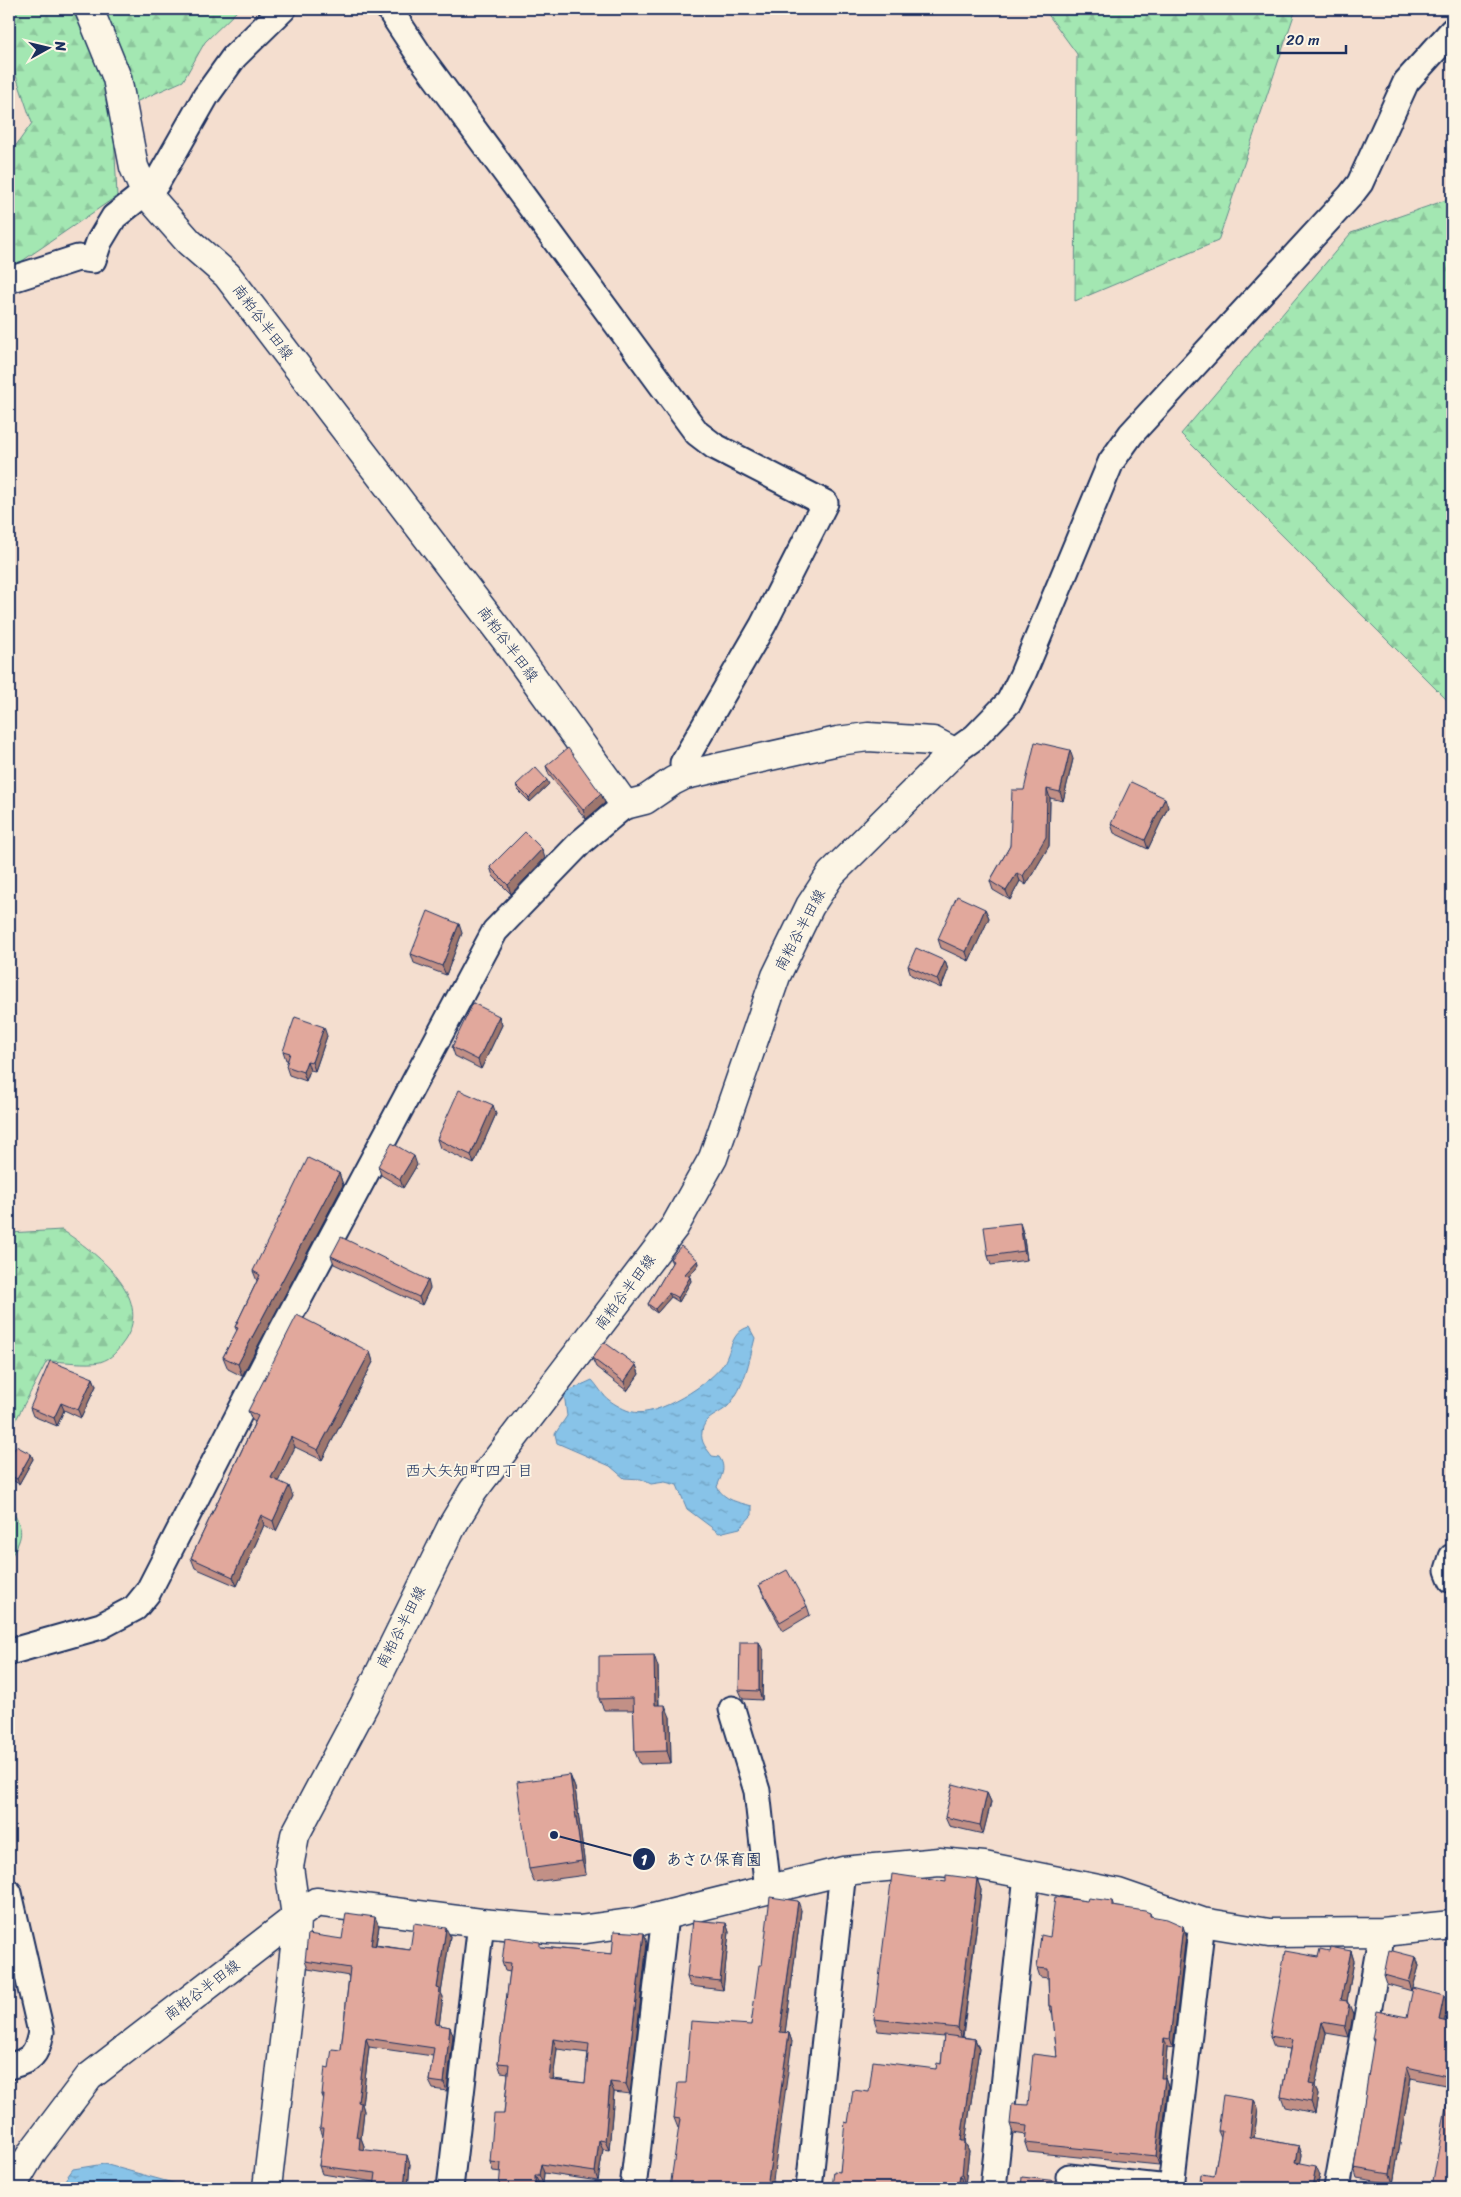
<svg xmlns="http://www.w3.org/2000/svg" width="1461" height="2197" viewBox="0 0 1461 2197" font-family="Sriracha,'Klee One',sans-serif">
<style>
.forest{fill:url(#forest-firs);stroke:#5f8b88}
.water{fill:url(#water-ripples);stroke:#5c88b1}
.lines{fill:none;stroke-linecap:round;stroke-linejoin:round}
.street-casing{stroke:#1b2f5e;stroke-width:29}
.secondary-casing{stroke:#1b2f5e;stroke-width:31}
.street{stroke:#fcf5e5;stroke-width:25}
.secondary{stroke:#fcf5e5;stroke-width:28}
.wall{fill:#c29086;stroke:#1b2f5e;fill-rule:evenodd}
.shaded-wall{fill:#9e766d;stroke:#1b2f5e}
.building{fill:#e1a89c;stroke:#1b2f5e;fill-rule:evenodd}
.labels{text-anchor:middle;stroke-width:4;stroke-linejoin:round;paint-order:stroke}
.street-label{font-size:15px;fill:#1b2f5e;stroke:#fcf5e5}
.neighbourhood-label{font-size:16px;fill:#1b2f5e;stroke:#fcf5e5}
.leader{fill:none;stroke:#1b2f5e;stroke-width:2}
.callout-dot{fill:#1b2f5e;stroke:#fcf5e5;stroke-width:2}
.mark-label{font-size:15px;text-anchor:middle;font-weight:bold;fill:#fff}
.callout-label{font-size:16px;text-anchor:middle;font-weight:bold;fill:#1b2f5e;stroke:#fcf5e5;stroke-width:4;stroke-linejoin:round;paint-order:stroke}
</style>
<defs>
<pattern id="forest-firs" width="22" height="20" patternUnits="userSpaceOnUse" patternTransform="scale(1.25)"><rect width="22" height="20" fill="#a3e7b2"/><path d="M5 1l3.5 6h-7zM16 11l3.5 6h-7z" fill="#8cc69c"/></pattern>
<pattern id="water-ripples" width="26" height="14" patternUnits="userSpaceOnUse" patternTransform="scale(1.25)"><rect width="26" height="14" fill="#88c3e8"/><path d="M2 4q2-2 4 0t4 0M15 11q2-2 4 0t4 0" fill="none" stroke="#6e9fbf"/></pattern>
</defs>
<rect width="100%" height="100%" fill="#f4decf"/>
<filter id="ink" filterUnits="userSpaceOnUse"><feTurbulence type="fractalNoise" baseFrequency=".02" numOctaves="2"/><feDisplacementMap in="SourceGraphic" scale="10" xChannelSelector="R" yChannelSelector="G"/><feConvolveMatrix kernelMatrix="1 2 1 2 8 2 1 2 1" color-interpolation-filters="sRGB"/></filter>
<g filter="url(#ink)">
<!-- forest -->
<path class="forest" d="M9,9H239L205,42L183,81L113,112L117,196L9,270V155L32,123L9,55Z
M1044,9H1296L1218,241L1075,301L1077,54Z
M1452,198V705L1181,434L1351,233Z
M62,1230C95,1252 154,1296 125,1340C117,1351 113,1358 100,1362C87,1365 61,1361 47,1361L9,1433V1233Z
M9,1507C26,1530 23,1537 9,1560Z"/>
<!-- water -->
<path class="water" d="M749,1327L755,1338C749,1361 745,1387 728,1406C719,1415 703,1417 702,1432C700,1442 707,1449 712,1456L719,1457C727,1468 721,1476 717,1487C725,1501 738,1502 752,1506V1515L740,1528L719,1533L687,1509L677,1485L665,1482L651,1484L641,1479L624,1478L610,1466L557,1443L555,1434L567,1416L564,1393L592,1380C597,1385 604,1397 609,1400C614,1404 626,1411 633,1412C656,1418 712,1383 724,1363C732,1349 731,1332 749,1327Z
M104,2164L191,2188H59L73,2169Z"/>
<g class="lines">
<!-- street casing -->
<g class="street-casing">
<path id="street" d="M389,9L422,59L697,433L714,446L825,503L763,625L683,763L685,775
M9,280L78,258L93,260L99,242L114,217L156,184L206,96L234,57L283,9
M954,752L975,737L1009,702L1022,676L1111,462L1131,434L1350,196L1360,183L1406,82L1452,31
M1452,1557L1448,1570L1452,1580
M9,1652L101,1626L135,1608L148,1592L279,1336L495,931L581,842L625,805
M732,1709L757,1791L768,1890
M9,1893L41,2032C37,2055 31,2061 9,2066
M1069,2177L1168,2188
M450,2188L481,1923
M633,2188L665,1916
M809,2188L843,1871
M993,2188L1027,1875
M1171,2188L1202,1922
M1337,2188L1382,1932"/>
</g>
<!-- secondary casing -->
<g class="secondary-casing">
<path id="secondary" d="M89,9L117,78L134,167L145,192L189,242L227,275L512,648L625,805L645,800L673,781L685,775L838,741L868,737L933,741L954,752L831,874L810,906L776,976L713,1158L675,1226L473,1491L452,1526L364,1705L295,1835L289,1867L296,1916L295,1947L267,2188
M11,2188L33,2151L89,2077L316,1902L481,1923L549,1929L579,1930L637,1922L843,1871L939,1862L984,1866L1118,1893L1202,1922L1269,1933L1382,1932L1452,1925"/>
</g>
<!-- street -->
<use href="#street" class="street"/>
<!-- secondary -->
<use href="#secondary" class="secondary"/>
</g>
<!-- wall -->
<path class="wall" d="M1073,759L1063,801L1050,798L1049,846L1026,885L1020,881L1010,900L993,890L990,881L1010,846L1024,790Z
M546,766L601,794L605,803L586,819L549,775Z
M549,784L530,802L518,790L516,785Z
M1168,807L1148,849L1114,833L1111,824Z
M545,858L511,894L493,876L490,867Z
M985,909L989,918L969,961L941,948L938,939Z
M462,933L446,975L414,963L411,954Z
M945,961L948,970L941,988L911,975L908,966Z
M499,1016L502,1025L481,1069L455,1056L452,1047Z
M327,1036L315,1071L310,1070L306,1081L289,1075L286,1066L288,1060H286L283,1051Z
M496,1114L474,1164L440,1148L437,1139Z
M417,1165L403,1188L381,1175L378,1166Z
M339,1173L343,1185L242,1376L228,1369L223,1357L237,1331L235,1327L257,1281L253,1271Z
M1023,1232L1027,1260L991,1265L988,1256Z
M331,1256L430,1288L422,1305L334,1264Z
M670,1259L698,1260L699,1264L689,1276L691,1281L679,1302L671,1297L657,1313L650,1308L648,1304L672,1263Z
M370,1352L373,1362L322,1460L295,1447L278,1481L293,1496L276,1531L264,1525L237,1586L195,1568L191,1558L255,1422L252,1420L248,1411Z
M592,1358L636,1365L639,1374L627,1391L596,1367Z
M93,1378L96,1386L81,1418L64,1410L57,1426L33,1416L30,1408Z
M31,1454L33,1459L19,1484L9,1478V1459Z
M759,1585L807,1606L810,1615L783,1631L763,1594Z
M763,1651L762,1700L743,1699L739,1690Z
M658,1667L659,1705L670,1717L671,1763L640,1764L635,1752L634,1710H604L599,1699Z
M570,1775L575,1788L586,1875L534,1882L529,1869Z
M987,1793L991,1802L983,1834L949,1826L945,1817Z
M977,1879L981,1890L963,2037L975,2039L979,2049L965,2142L969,2151L965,2185L840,2172L848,2123L869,2092L936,2069L941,2064L944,2037L878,2031L874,2019Z
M1112,1901L1114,1907L1150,1913L1151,1916L1186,1935L1173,2048L1167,2047L1165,2078L1168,2087L1159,2165L1028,2152L1025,2143L1026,2135L1013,2133L1010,2124L1028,2105L1057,2057L1053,2015L1049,2006L1048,1978L1040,1977L1037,1968L1050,1937Z
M801,1910L785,2032L789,2033L792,2042L679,2128H678L674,2118L686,2083L751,2025L762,1965Z
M726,1923L729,1932L723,1990L690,1986L687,1977Z
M379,1926L376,1945L410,1950L450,1936L441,1993L443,1997L439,2025L450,2027L453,2035L447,2091L433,2089L429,2081L433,2056L369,2047L362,2104L364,2111L361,2138L364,2146L363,2150L410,2164L408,2188H374L375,2182L322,2174L319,2166L323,2136L320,2128L324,2100L322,2095L329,2068L341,2050L349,1976L308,1969L305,1961L342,1939Z
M647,1943L630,2094L614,2092L609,2150L603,2149L598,2181L544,2173L543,2184H539L501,2172L493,2171L490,2162L504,2114L508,2073L501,2072L498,2063L510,1972L505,1971L502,1962L542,1947L612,1954ZM557,2049L588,2053L585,2083L553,2079Z
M1351,1951L1354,1961L1347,2001L1353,2014L1349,2037L1326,2033L1315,2086L1318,2095L1315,2113L1285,2107L1281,2096L1290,2049L1274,2047L1270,2036L1318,1957Z
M1416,1957L1419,1966L1412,1991L1387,1984L1384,1975Z
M1444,1996L1448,2006L1444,2021L1452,2023V2188L1450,2086L1411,2078L1393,2184L1357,2178L1354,2168L1374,2043L1372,2039L1407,2017Z
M9,2012L12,2026L9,2027Z
M1254,2100L1258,2108L1254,2138L1299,2146L1302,2155L1300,2163L1320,2175L1317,2188H1199L1214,2176L1221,2138L1218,2131Z"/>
<!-- shaded-wall -->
<path class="shaded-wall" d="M1070,750L1073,759L1063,801L1060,792Z
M547,780L549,784L530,802L529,798Z
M1047,789L1050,798L1049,846L1026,885L1023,876Z
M601,794L605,803L586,819L583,810Z
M1165,798L1168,807L1148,849L1145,840Z
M542,849L545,858L511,894L508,885Z
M1017,873L1020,881L1010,900L1006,891Z
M985,909L989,918L969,961L966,952Z
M459,924L462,933L446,975L442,966Z
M945,961L948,970L941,988L937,979Z
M499,1016L502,1025L481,1069L478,1060Z
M324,1027L327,1036L315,1071L312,1062Z
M307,1061L310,1070L306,1081L303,1072Z
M493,1105L496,1114L474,1164L471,1155Z
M414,1156L417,1165L403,1188L400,1179Z
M339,1173L343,1185L242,1376L238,1364Z
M1020,1223L1023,1232L1027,1260L1024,1251Z
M698,1260L699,1264L687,1279L685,1274Z
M690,1277L691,1281L679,1302L678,1298Z
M428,1280L430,1288L422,1305L419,1297Z
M669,1293L671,1297L657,1313L655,1309Z
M370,1352L373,1362L322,1460L318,1450Z
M636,1365L639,1374L627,1391L624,1382Z
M93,1378L96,1386L81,1418L78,1410Z
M61,1403L64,1410L57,1426L54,1418Z
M291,1437L295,1447L275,1488L271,1478Z
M31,1454L33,1459L19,1484L17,1479Z
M289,1486L293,1496L276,1531L273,1521Z
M261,1515L264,1525L237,1586L233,1577Z
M759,1642L763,1651L762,1700L759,1691Z
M654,1655L658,1667L659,1717L655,1705Z
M665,1705L670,1717L671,1763L667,1751Z
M570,1775L575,1788L586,1875L582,1861Z
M987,1793L991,1802L983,1834L980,1825Z
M977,1879L981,1890L962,2039L958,2028Z
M798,1901L801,1910L784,2041L780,2032Z
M375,1917L379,1926L374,1953L371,1945Z
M726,1923L729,1932L723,1990L720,1981Z
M1183,1926L1186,1935L1173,2048L1170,2039Z
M446,1928L450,1936L441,1993L443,1997L438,2033L435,2024L437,1988Z
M644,1933L647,1943L630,2094L626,2084Z
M1351,1951L1354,1961L1347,2001L1349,2005V2004L1353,2014L1349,2037L1345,2026L1341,2000Z
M1416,1957L1419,1966L1412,1991L1409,1982Z
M1444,1996L1448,2006L1442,2030L1439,2020Z
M9,2012L12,2026L9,2018Z
M1322,2022L1326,2033L1315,2086L1318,2095L1315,2113L1311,2102L1309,2083Z
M450,2027L453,2035L447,2091L444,2083Z
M789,2033L792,2042L772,2188H767Z
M366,2038L369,2047L362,2104L364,2111L361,2138L364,2146L362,2158L359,2149L356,2137L358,2102Z
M1164,2038L1167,2047L1164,2087L1161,2078Z
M553,2039L557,2049L552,2088L549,2079Z
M975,2039L979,2049L965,2142L969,2151L965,2185L962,2175L961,2141Z
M1407,2067L1411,2078L1393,2184L1390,2174Z
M1165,2078L1168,2087L1159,2165L1156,2156Z
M610,2082L614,2092L609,2150L605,2141Z
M1254,2100L1258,2108L1253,2145L1250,2137Z
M599,2140L603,2149L598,2181L595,2172Z
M1299,2146L1302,2155L1299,2171L1296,2162Z
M407,2155L410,2164L408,2188H404Z
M541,2164L544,2173L543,2184L539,2175Z
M1316,2166L1320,2175L1317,2188H1312Z
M535,2175L539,2184V2188H535Z
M960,2175L963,2185V2188H958Z"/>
<!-- building -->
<path class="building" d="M1035,742L1070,750L1060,792L1047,789L1046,837L1023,876L1017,873L1006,891L990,881L1010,846L1012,790H1024Z
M568,748L601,794L583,810L546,766Z
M535,767L547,780L529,798L516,785Z
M1131,782L1165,798L1145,840L1111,824Z
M525,832L542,849L508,885L490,867Z
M957,896L985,909L966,952L938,939Z
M428,911L459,924L442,966L411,954Z
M916,948L945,961L937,979L908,966Z
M473,1003L499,1016L478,1060L452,1047Z
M295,1017L324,1027L312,1062L307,1061L303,1072L286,1066L290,1053L283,1051Z
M459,1090L493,1105L471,1155L437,1139Z
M392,1143L414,1156L400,1179L378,1166Z
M308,1158L339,1173L238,1364L223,1357L238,1328L235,1327L260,1275L253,1271Z
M1020,1223L1024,1251L988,1256L984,1227Z
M341,1237L428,1280L419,1297L331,1256Z
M681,1246L698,1260L685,1274L690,1277L678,1298L669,1293L655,1309L648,1304L673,1261L670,1259Z
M297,1315L370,1352L318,1450L291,1437L271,1478L289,1486L273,1521L261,1515L233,1577L191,1558L258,1416L248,1411Z
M604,1342L636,1365L624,1382L592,1358Z
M50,1361L93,1378L78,1410L61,1403L54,1418L30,1408Z
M16,1446L31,1454L17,1479L9,1475V1459Z
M787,1570L807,1606L780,1622L759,1585Z
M740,1642H759V1691L739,1690Z
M654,1655L655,1705H665L667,1751L635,1752L633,1698L599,1699V1656Z
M570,1775L582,1861L529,1869L517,1782Z
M953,1784L987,1793L980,1825L945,1817Z
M892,1874L946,1882V1875L977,1879L958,2028L874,2019Z
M770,1897L798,1901L780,2032L789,2033L767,2188H670L680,2119L674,2118L678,2083H686L691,2021L751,2025L759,1965H762Z
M1055,1897L1087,1901L1088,1898L1112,1901V1906L1145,1911L1150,1913V1916L1167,1919L1183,1926L1170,2039L1164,2038L1161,2078H1165L1156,2156L1025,2143L1027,2126L1010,2124L1012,2104L1028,2105L1033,2054L1057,2057L1052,2006H1049L1048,1969L1037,1968L1041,1935L1050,1937Z
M346,1913L375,1917L371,1945L410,1950L414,1923L446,1928L437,1988L440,1989L435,2024L450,2027L444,2083L429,2081L434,2048L366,2038L358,2102L361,2103L356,2137L360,2138L359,2149L407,2155L404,2188H374L376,2173L319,2166L324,2128H320L324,2095H322L325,2067L329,2068L332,2049L341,2050L350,1968L305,1961L308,1934L342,1939Z
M693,1920L726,1923L720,1981L687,1977Z
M614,1931L644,1933L626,2084L610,2082L605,2141L599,2140L595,2172L541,2164L539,2175H535V2188H499L501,2163L490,2162L494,2114H504L509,2064L498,2063L511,1963L502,1962L505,1937L540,1942V1947L612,1954ZM553,2039L589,2044L585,2083L549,2079Z
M1330,1947L1351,1951L1341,2000L1347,2001V2003L1349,2004L1345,2026L1322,2022L1309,2083L1314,2084L1311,2102L1281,2096L1292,2040L1270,2036L1285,1951L1318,1957L1320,1949L1329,1951Z
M1389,1950L1416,1957L1409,1982L1384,1975Z
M1413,1988L1444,1996L1439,2020L1452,2023V2188H1432L1451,2077L1407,2067L1390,2174L1354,2168L1374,2039H1372L1377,2011L1407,2017Z
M944,2035L975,2039L961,2141H965L962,2175H960L958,2188H832L834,2171L840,2172L845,2122L848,2123L853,2090L869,2092L873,2061L936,2069L937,2063L941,2064Z
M1223,2095L1254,2100L1250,2137L1299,2146L1296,2162L1316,2166L1312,2187L1294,2183L1293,2188H1199L1201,2174L1214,2176L1222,2131H1218Z
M1022,2177L1057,2181L1065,2186L1089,2188H1021Z"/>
</g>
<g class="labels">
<!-- street labels -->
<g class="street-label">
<text transform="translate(263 322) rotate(53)" y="5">南粕谷半田線</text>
<text transform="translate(508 644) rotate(53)" y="5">南粕谷半田線</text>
<text transform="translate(800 930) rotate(-62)" y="5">南粕谷半田線</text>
<text transform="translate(625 1292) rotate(-53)" y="5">南粕谷半田線</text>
<text transform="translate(401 1627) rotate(-63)" y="5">南粕谷半田線</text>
<text transform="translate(202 1990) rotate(-37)" y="5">南粕谷半田線</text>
</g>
<!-- neighbourhood labels -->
<g class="neighbourhood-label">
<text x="469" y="1476">西大矢知町四丁目</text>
</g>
</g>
<!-- callouts -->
<path class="leader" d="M554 1835L644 1859"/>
<g class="callout-dot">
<circle cx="554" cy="1835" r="5"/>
<circle cx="644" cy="1859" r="12"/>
</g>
<g class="mark-label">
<text x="644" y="1865">1</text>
</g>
<g class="callout-label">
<text x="714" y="1865">あさひ保育園</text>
</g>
<!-- margin -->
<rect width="1461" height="2197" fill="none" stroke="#fcf5e5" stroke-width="30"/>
<rect x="15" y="15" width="1431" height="2167" fill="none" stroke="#1b2f5e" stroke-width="2" filter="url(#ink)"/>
<!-- north arrow -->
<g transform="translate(48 48) rotate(82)" stroke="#fcf5e5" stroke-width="4" paint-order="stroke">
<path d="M0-4L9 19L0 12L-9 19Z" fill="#1b2f5e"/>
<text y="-8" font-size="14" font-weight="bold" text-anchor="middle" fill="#1b2f5e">N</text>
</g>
<!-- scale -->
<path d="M1278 45v8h68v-8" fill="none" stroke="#1b2f5e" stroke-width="2.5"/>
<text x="1286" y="45" font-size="15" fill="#1b2f5e" stroke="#fcf5e5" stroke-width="4" paint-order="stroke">20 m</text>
</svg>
